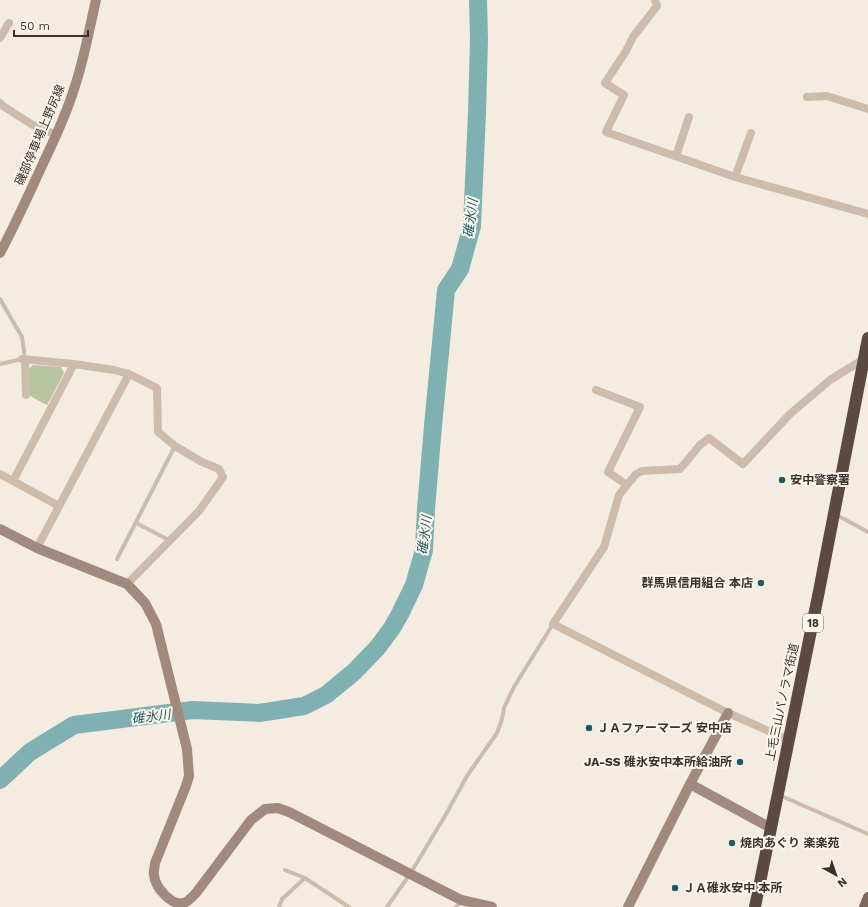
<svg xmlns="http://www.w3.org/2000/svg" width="868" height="907" viewBox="0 0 868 907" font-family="'Work Sans','Noto Sans JP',sans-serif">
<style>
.park{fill:#b8c4a0}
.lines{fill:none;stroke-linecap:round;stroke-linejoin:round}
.river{stroke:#7fb0b2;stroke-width:18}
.lane{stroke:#cdbbac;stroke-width:4}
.street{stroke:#cdbbac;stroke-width:8}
.secondary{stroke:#a18a7d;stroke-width:10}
.primary{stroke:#7d675c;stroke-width:10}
.highway{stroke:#5c4a42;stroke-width:12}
.poi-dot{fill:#1f5a5e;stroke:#fbf5ee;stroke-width:1.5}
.labels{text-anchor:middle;stroke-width:4;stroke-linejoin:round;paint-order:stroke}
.shield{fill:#fbf5ee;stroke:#756b66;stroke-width:1}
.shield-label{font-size:11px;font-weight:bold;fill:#3b302b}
.street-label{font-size:12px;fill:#3b302b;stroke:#fbf5ee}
.poi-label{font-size:12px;font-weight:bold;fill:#3b302b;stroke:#fbf5ee;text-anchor:start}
.water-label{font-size:13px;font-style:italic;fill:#1f5a5e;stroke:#fbf5ee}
</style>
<rect width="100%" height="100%" fill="#f4ebe1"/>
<!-- park -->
<path class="park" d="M33,365L61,367L64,373L47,405L30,396L28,370Z"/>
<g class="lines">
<!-- river -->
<path class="river" d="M0,780L30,752L74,725L193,710L259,713L304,706L326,695L354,672L378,647L392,628L400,614L414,585L424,550L426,509L433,426L446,290L460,269L472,226L477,113L479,39L478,0"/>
<!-- lane -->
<path class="lane" d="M0,299L22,337L25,359
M0,364L22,359
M835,514L868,532
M136,523L169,540
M117,559L175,446
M779,795L868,834
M285,870L305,878L349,907
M279,907L282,899L305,878
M387,907L410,874L445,816L467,776L497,733L502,719L504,708L514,687L553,624
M456,907L461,901"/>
<!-- street -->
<path class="street" d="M655,0L657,6L633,37L626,51L605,83L624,95L606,132L735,177L868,214
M0,38L9,23
M807,97L827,96L868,109
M0,103L3,106L31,124L56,135
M676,156L689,117
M735,177L751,133
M22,359L74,364L114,370L129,374L157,388L158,432L175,446L202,462L219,469L223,477L199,511L127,584
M25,359L26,395
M596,390L640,407L608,472L627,485
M0,474L59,506
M13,481L74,364
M37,548L129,374
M789,740L728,713L553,624L604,547L619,495L636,474L642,471L680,469L700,445L709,438L743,464L790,414L830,380L864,359"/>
<!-- secondary -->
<path class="secondary" d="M0,253C15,225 28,196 41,168C53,142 66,116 74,89C84,60 89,30 96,0
M0,529L37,548L127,584L145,603L156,624L187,749L189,776L186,786L155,863C155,867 153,872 154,875C155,887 171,906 184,903C189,901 192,897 196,893L251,820L265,809L278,808L289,812L461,900L492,907
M690,784L771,828
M628,907L690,784L728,713"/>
<!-- primary -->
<path class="primary" d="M864,907L868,897"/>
<!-- highway -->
<path class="highway" d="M755,907L819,591L868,338"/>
</g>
<!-- markers -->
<g class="poi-dot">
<circle cx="782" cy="480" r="4"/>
<circle cx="761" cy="583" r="4"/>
<circle cx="589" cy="728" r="4"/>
<circle cx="740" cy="762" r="4"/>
<circle cx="732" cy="843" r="4"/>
<circle cx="675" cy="888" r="4"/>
</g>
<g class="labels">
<!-- shield labels -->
<rect class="shield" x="803" y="614" width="20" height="18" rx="3"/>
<g class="shield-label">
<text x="813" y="627">18</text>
</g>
<!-- street labels -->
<g class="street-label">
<text transform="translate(40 135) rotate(-67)" y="4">磯部停車場上野尻線</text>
<text transform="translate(782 702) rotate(-78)" y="4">上毛三山パノラマ街道</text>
</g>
<!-- poi labels -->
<g class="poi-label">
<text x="790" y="484">安中警察署</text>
<text x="753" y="587" text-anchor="end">群馬県信用組合 本店</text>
<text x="597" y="732">ＪＡファーマーズ 安中店</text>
<text x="732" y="766" text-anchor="end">JA-SS 碓氷安中本所給油所</text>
<text x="740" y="847">焼肉あぐり 楽楽苑</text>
<text x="683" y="892">ＪＡ碓氷安中 本所</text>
</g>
<!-- water labels -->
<g class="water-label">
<text transform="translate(470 218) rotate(-83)" y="5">碓氷川</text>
<text transform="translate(424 535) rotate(-83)" y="5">碓氷川</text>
<text transform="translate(151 716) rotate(-7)" y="5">碓氷川</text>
</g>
</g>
<!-- north arrow -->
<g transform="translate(836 875) rotate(140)" stroke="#fbf5ee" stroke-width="3" paint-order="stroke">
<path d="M0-3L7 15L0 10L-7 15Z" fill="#3b302b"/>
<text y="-6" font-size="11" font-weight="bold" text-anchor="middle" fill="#3b302b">N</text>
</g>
<!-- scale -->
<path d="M14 30v6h74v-6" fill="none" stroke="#3b302b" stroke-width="2"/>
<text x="20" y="30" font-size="12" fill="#3b302b" stroke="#fbf5ee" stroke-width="3" paint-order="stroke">50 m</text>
</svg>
